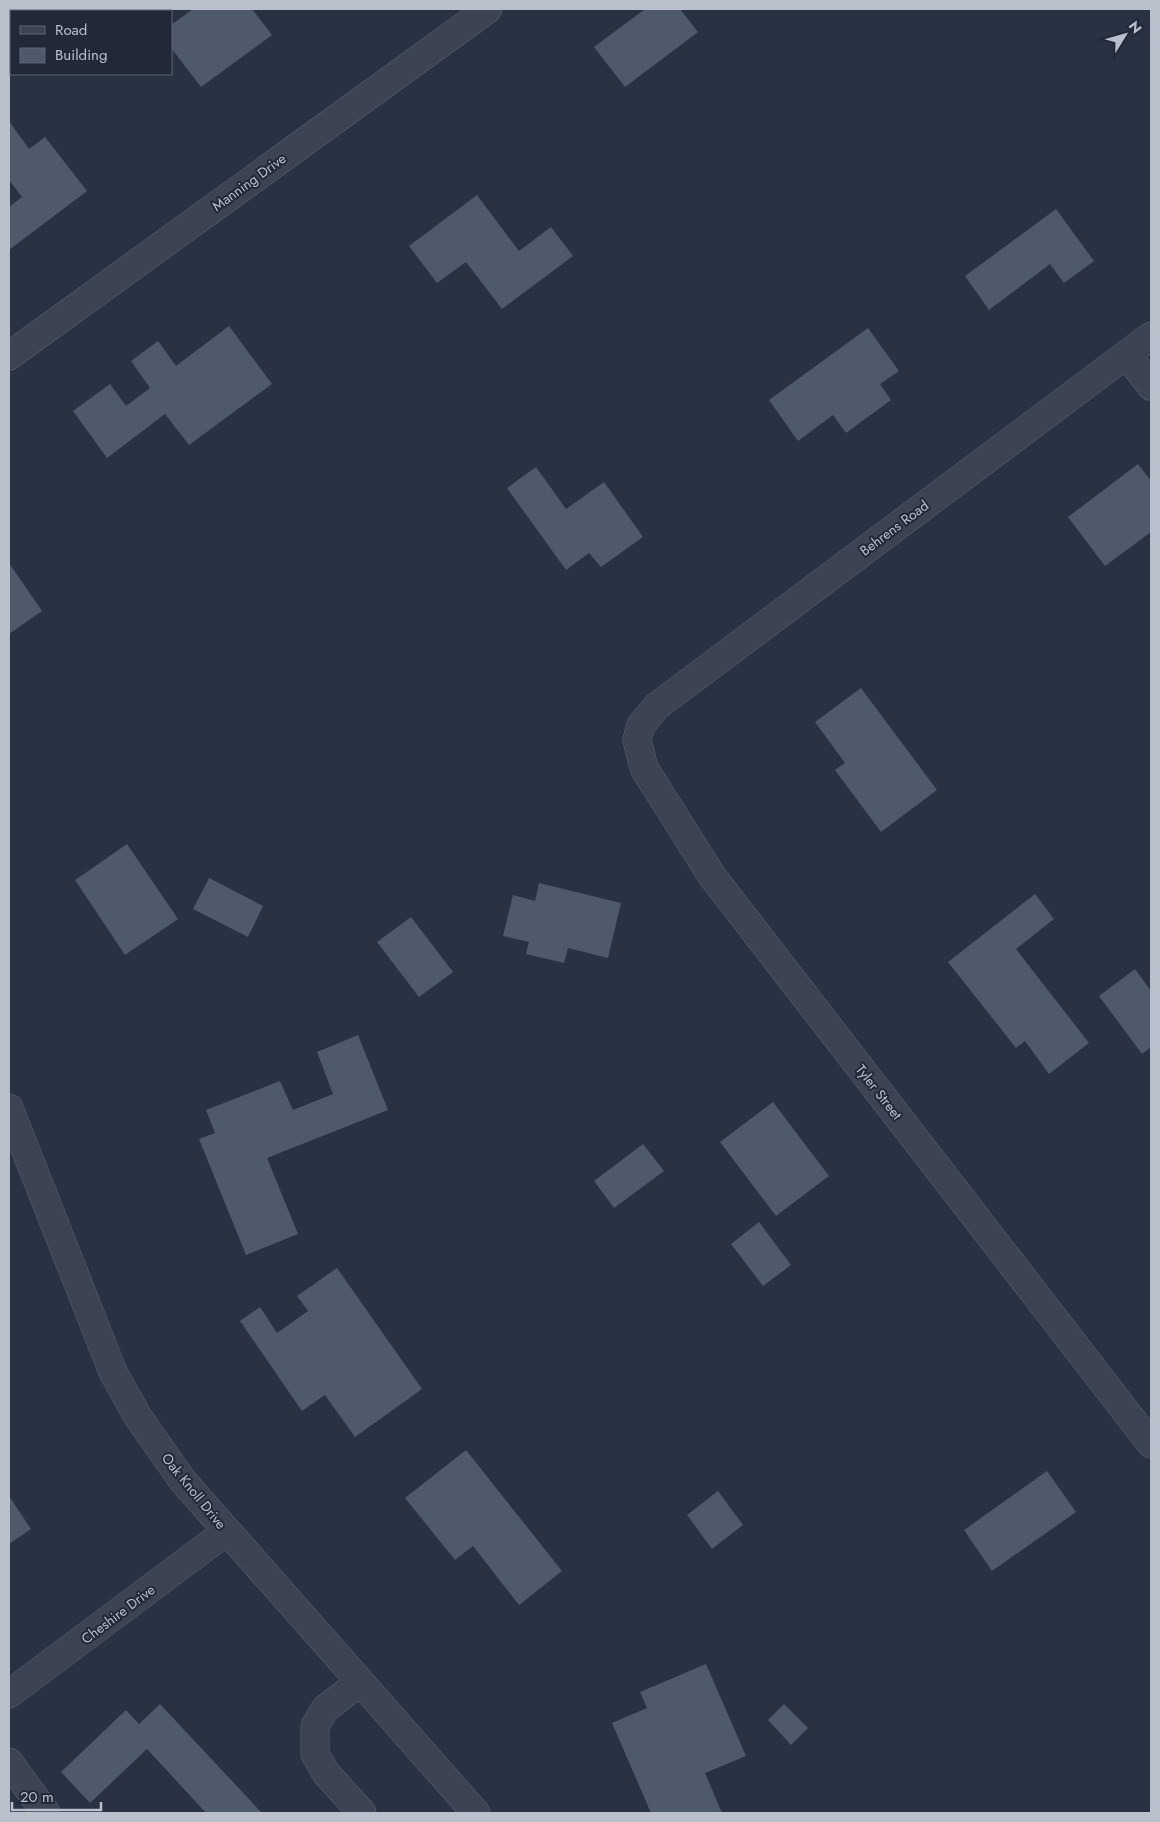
<svg xmlns="http://www.w3.org/2000/svg" width="1160" height="1822" viewBox="0 0 1160 1822" font-family="Jost,sans-serif">
<style>
.building{fill:#4e596c}
.lines{fill:none;stroke-linecap:round;stroke-linejoin:round}
.minor-casing{stroke:#5a6270;stroke-width:29}
.minor{stroke:#3c4453;stroke-width:28}
.labels{text-anchor:middle;stroke-width:4;stroke-linejoin:round;paint-order:stroke}
.street-label{font-size:14px;fill:#b9c0cc;stroke:#212938}
</style>
<rect width="100%" height="100%" fill="#283243"/>
<!-- building -->
<path class="building" d="M193,9H252L272,35L201,87L171,48V25Z
M645,9H680L698,32L625,87L594,47Z
M9,121L29,149L45,137L87,191L9,250V207L22,197L9,180Z
M477,195L519,251L551,227L573,256L502,309L466,262L437,283L409,246Z
M1056,209L1094,261L1064,283L1050,264L989,310L965,276Z
M229,326L272,384L189,445L165,414L107,458L73,411L110,384L126,406L150,388L131,361L158,341L176,366Z
M868,328L899,371L880,384L891,400L846,433L833,415L798,441L769,400Z
M1138,464L1151,481V532L1105,566L1068,517Z
M536,467L566,509L604,482L643,537L601,567L589,553L566,570L507,488Z
M9,563L42,611L9,634Z
M861,688L937,790L881,832L835,770L845,763L815,722Z
M127,844L178,919L125,955L75,880Z
M209,878L263,906L248,937L193,909Z
M539,883L621,903L608,958L568,948L564,963L526,954L529,942L503,936L513,895L535,901Z
M1035,894L1054,919L1016,949L1089,1043L1049,1074L1025,1041L1016,1048L948,962Z
M411,917L453,972L419,997L377,942Z
M1135,969L1151,991V1047L1142,1054L1099,996Z
M358,1035L388,1110L267,1158L298,1234L246,1255L199,1139L215,1133L206,1110L280,1081L293,1110L333,1094L317,1052Z
M773,1102L829,1176L776,1216L720,1142Z
M643,1144L664,1171L614,1208L594,1181Z
M759,1222L791,1265L763,1286L731,1244Z
M337,1268L422,1389L355,1437L325,1395L302,1411L240,1321L260,1307L277,1333L308,1311L297,1296Z
M466,1450L562,1571L519,1605L473,1546L455,1560L405,1498Z
M1047,1471L1076,1512L992,1571L964,1530Z
M718,1491L743,1525L712,1549L687,1515Z
M9,1496L31,1529L9,1544Z
M706,1664L746,1756L705,1773L722,1813H651L612,1723L647,1708L640,1692Z
M160,1704L262,1813H206L147,1749L90,1803L61,1772L126,1710L139,1724Z
M784,1704L808,1728L791,1745L768,1720Z"/>
<g class="lines">
<!-- minor casing -->
<g class="minor-casing">
<path id="minor" d="M1151,336L657,706L641,725L637,740L644,768L712,876L1151,1444
M1127,355L1151,386
M9,356L488,9
M9,1108L113,1372L138,1417L183,1481L476,1813
M360,1682L325,1709L315,1726V1754L326,1773L362,1813
M9,1694L226,1532
M9,1762L46,1813"/>
</g>
<!-- minor -->
<use href="#minor" class="minor"/>
</g>
<g class="labels">
<!-- street labels -->
<g class="street-label">
<text transform="translate(249 182) rotate(-36)" y="5">Manning Drive</text>
<text transform="translate(894 528) rotate(-37)" y="5">Behrens Road</text>
<text transform="translate(879 1092) rotate(52)" y="5">Tyler Street</text>
<text transform="translate(194 1491) rotate(51)" y="5">Oak Knoll Drive</text>
<text transform="translate(118 1614) rotate(-37)" y="5">Cheshire Drive</text>
</g>
</g>
<!-- border -->
<rect width="1160" height="1822" fill="none" stroke="#b9c0cc" stroke-width="20"/>
<!-- legend -->
<rect x="10" y="10" width="162" height="65" fill="#212938" stroke="#5e6573"/>
<rect x="20" y="26" width="25" height="8" fill="#3c4453" stroke="#5e6573"/>
<text x="55" y="35" font-size="15" fill="#b9c0cc">Road</text>
<rect x="20" y="48" width="25" height="15" fill="#4e596c" stroke="#5e6573"/>
<text x="55" y="60" font-size="15" fill="#b9c0cc">Building</text>
<!-- north arrow -->
<g transform="translate(1125 35) rotate(53)" stroke="#212938" stroke-width="4" paint-order="stroke">
<path d="M0-4L9 19L0 12L-9 19Z" fill="#b9c0cc"/>
<text y="-8" font-size="14" font-weight="bold" text-anchor="middle" fill="#b9c0cc">N</text>
</g>
<!-- scale -->
<path d="M12 1802v8h89v-8" fill="none" stroke="#b9c0cc" stroke-width="2.5"/>
<text x="20" y="1802" font-size="15" fill="#b9c0cc" stroke="#212938" stroke-width="4" paint-order="stroke">20 m</text>
</svg>
